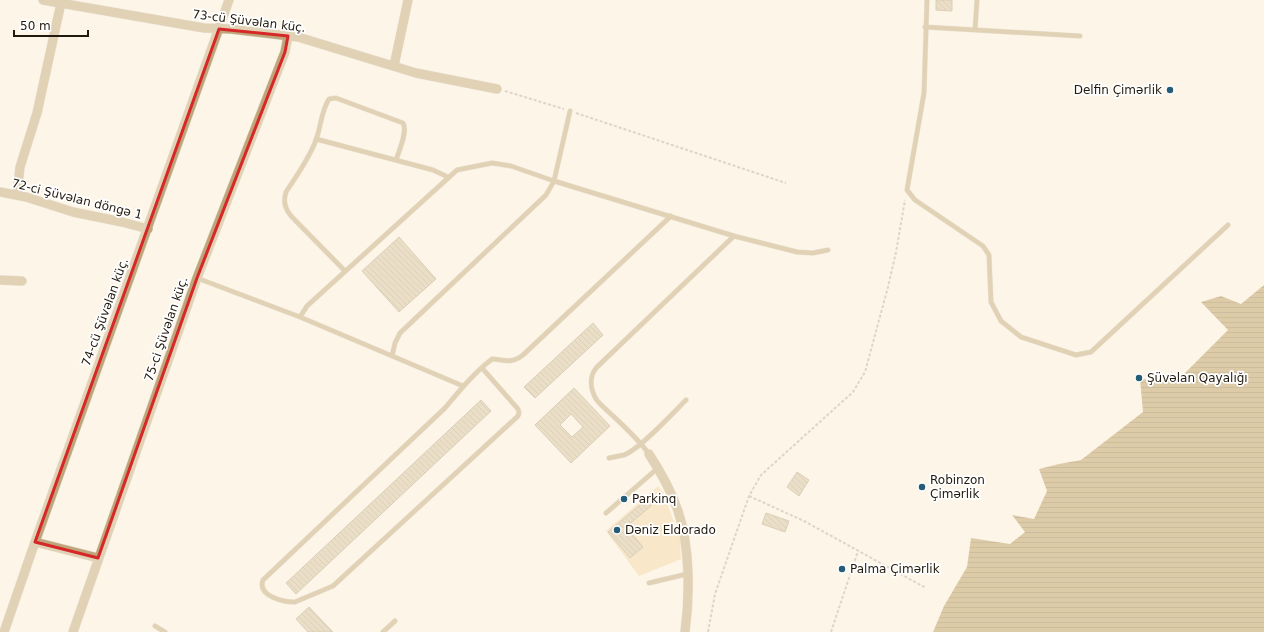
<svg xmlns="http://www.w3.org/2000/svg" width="1264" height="632" viewBox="0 0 1264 632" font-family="'DejaVu Sans',sans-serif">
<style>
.park{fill:#f1d6a3}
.water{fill:url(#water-rules)}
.building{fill:url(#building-back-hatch);stroke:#af9e7d;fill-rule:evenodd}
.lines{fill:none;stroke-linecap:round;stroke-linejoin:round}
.lane-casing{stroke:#dad2c5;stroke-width:5.5}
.street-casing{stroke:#dad2c5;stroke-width:10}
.path{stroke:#b7afa2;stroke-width:2;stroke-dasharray:3 2;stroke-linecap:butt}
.lane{stroke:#bea67a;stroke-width:4.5}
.street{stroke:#bea67a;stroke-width:9}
.marked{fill:none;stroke:#d62828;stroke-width:3;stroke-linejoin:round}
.poi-dot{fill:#255c77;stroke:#fff;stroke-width:1.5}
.labels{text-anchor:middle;stroke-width:3.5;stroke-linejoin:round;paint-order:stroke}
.street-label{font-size:12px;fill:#20190d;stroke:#fff}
.poi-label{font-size:12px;fill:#20190d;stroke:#fff;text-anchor:start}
</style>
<defs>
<pattern id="water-rules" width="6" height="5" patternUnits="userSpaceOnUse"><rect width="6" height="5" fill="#b6985c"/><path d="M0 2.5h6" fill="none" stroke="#947b4a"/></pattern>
<pattern id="building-back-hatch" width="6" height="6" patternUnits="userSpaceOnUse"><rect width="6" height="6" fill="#d3c1a0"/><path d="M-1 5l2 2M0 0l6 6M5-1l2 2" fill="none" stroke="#b5a589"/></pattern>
</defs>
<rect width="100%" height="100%" fill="#fdf5e8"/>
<!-- park -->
<path class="park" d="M658,486L663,492L680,538L681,559L639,576L606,531Z"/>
<!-- water -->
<path class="water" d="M1264,285V632H933L944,606L967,567L971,538L1010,544L1025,532L1012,515L1034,519L1047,491L1039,469L1059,464L1081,460L1143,412L1140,379L1178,380L1228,330L1201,302L1221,296L1241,304Z"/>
<!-- building -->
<path class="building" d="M936,0H952V11L936,10Z
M399,237L436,279L399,312L362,271Z
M593,323L603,335L535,398L524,387Z
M574,388L610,426L571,463L535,425ZM571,414L583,427L572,437L560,425Z
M481,400L491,411L296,594L286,583Z
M797,472L809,480L799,496L787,487Z
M647,499L652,505L626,527L643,547L630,558L608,532Z
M766,513L789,521L785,532L762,524Z
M309,607L333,632H308L296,619Z"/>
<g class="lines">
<!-- lane casing -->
<g class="lane-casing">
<path id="lane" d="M927,0L924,93L907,190L915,200L983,246L989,255L991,302L1001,321L1021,337L1076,355L1091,352L1228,225
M925,27L1080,36
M975,30L977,0
M316,139L433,170L448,177
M345,271L292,217C285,209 283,202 286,192C297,175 309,159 316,140C321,127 321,111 329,99L336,98L403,123C408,131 399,151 396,160
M197,278L300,317L463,386
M300,317L307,306L457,170L492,163L511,166L554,181L734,236L797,252L813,253L828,250
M392,356L395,343L400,333L546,195L554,181L570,111
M482,368L518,409L519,413L518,416L333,586L295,602C283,602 257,596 263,580L445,408C460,390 474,373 492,359C506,360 511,364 523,355L671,216
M649,454C638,439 625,427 612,415C607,410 600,405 596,399C590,388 589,376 597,367L734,236
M609,458C614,457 619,456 624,455C639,450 673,413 686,400
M606,513L658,468
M649,583L687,574
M155,626L165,632
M383,632L395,621"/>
</g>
<!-- street casing -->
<g class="street-casing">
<path id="street" d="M43,0L204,28L231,29L298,37L416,73L497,89
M394,66L408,0
M0,192L26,197L73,212L122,222L148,229
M17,195L20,167L37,113L61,3
M0,280L22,281
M649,454C660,471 671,490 678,511C690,546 690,595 685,632
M35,542L98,558
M4,632L35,542L229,0
M73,632L197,278L285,52L288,36"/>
</g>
<!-- path -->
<path class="path" d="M505,91L564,109
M576,113L786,183
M749,496L804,521L926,588
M708,632L715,594L749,496L761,475L853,392L865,372L888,287L896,252L905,200
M831,632L858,551"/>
<!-- lane -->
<use href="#lane" class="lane"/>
<!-- street -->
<use href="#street" class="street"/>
</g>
<!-- marked area -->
<path d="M0 0H1264V632H0ZM219,29L288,36L285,52L197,278L98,558L35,542Z" fill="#fdf5e8" fill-opacity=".55" fill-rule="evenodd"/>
<path class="marked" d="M219,29L288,36L285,52L197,278L98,558L35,542Z"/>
<!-- markers -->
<g class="poi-dot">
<circle cx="1170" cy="90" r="4"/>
<circle cx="1139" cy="378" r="4"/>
<circle cx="922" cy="487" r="4"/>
<circle cx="624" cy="499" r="4"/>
<circle cx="617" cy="530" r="4"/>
<circle cx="842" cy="569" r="4"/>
</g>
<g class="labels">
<!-- street labels -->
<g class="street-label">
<text transform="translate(249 21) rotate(7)" y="4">73-cü Şüvəlan küç.</text>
<text transform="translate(77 199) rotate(14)" y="4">72-ci Şüvəlan döngə 1</text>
<text transform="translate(105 312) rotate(-70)" y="4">74-cü Şüvəlan küç.</text>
<text transform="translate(166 329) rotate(-71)" y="4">75-ci Şüvəlan küç.</text>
</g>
<!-- poi labels -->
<g class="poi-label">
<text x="1162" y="94" text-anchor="end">Delfin Çimərlik</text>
<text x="1147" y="382">Şüvəlan Qayalığı</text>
<text x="930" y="484">Robinzon<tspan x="930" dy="14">Çimərlik</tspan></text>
<text x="632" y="503">Parkinq</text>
<text x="625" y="534">Dəniz Eldorado</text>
<text x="850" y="573">Palma Çimərlik</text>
</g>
</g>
<!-- scale -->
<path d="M14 30v6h74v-6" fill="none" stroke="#20190d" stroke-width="2"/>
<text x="20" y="30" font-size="12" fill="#20190d" stroke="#ffffff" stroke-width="3" paint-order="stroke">50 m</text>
</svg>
